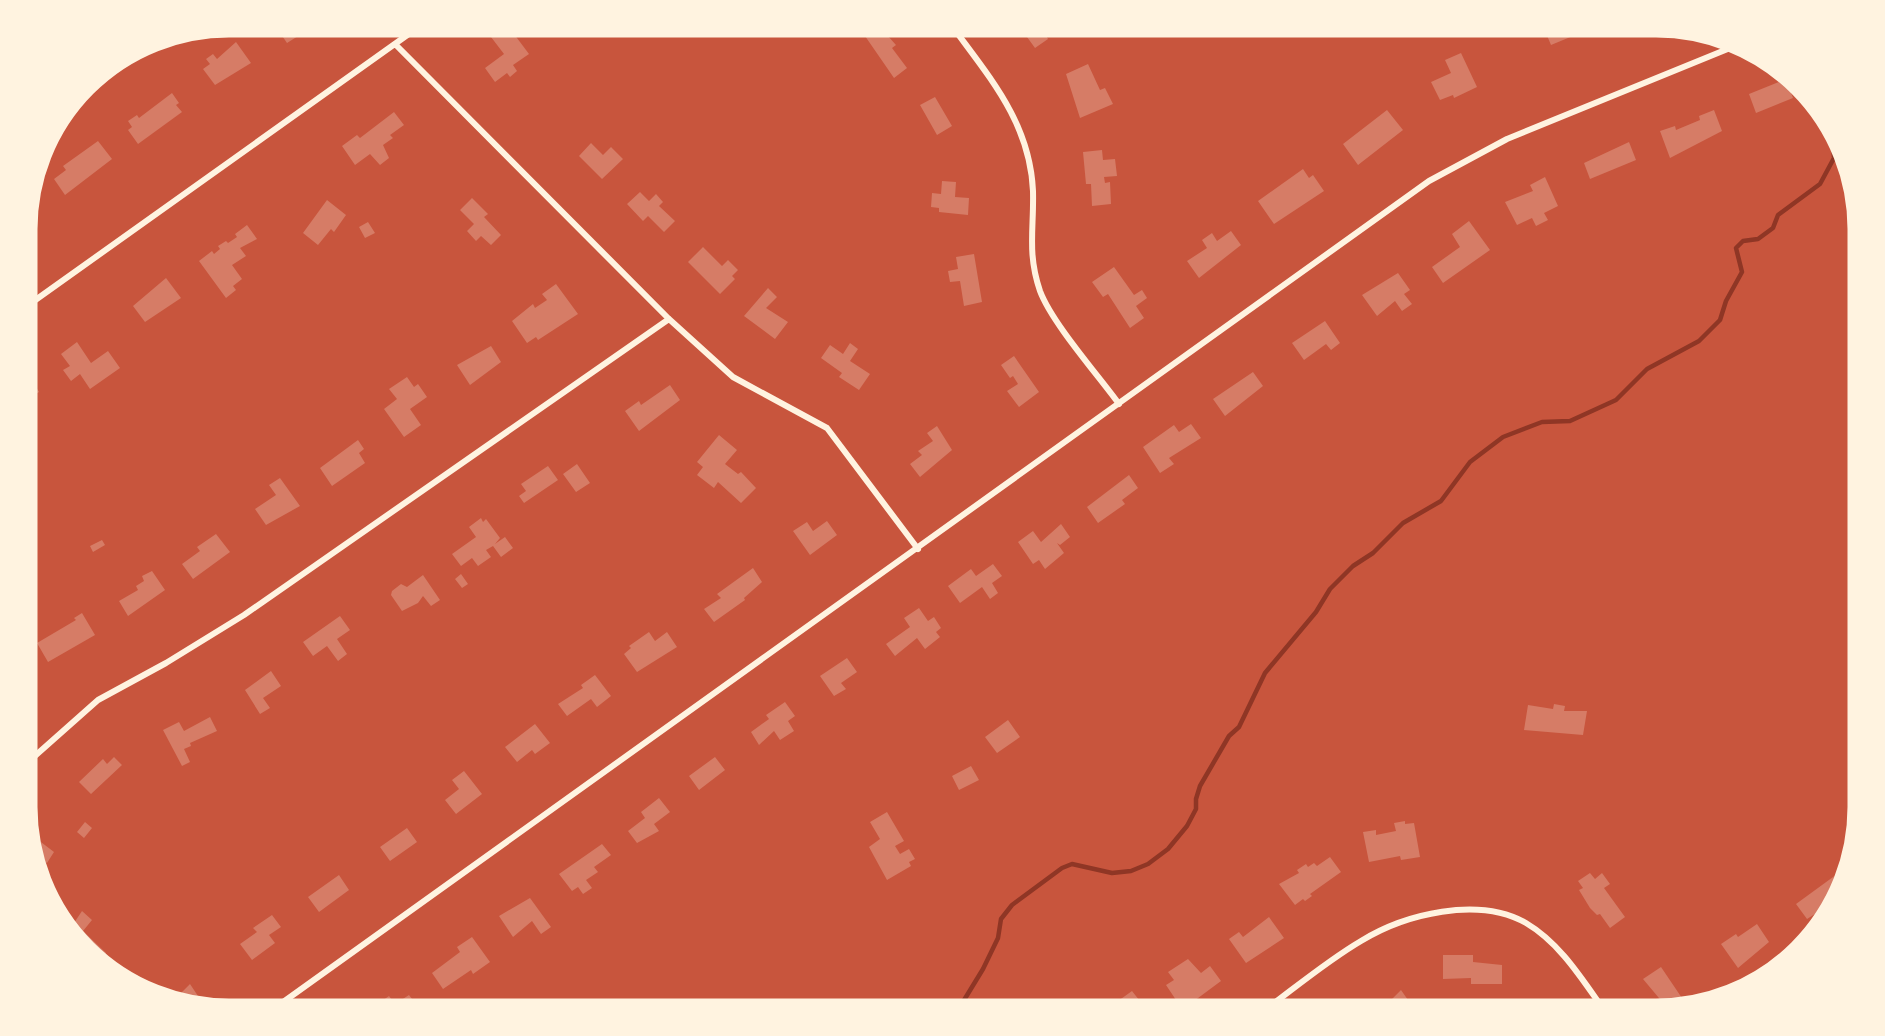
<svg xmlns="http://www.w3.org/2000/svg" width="1885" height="1036" viewBox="0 0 1885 1036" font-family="'Public Sans',sans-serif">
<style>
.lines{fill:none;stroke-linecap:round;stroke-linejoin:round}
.stream{stroke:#8f3625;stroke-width:4.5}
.building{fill:#d67c66}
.minor{stroke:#fff3e0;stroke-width:6}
.rim{fill:none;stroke:#fff3e0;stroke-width:3}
</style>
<rect width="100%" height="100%" fill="#c8553d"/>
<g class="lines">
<!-- stream -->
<path class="stream" d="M958,1010L983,969L998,938L1001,919L1012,905L1062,868L1072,864L1112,873L1131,871L1148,864L1168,849L1187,826L1196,809V799L1200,786L1229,736L1239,727L1265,673L1316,612L1330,589L1353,566L1373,553L1403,523L1441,501L1470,462L1503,437L1542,422L1570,421L1616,400L1647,369L1699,341L1720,320L1726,301L1742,272L1736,248L1743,241L1758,239L1773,228L1778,215L1820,184L1834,158L1833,138"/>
</g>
<!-- building -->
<path class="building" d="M278,26H314L287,43L276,27Z
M508,26L529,54L513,65L517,71L510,77L507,73L495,82L485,68L504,54L491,37Z
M879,26L896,45L892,48L907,68L894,78L865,36Z
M1019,26H1041L1048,39L1035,48Z
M1543,26H1597L1551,45Z
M236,42L251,63L215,85L203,69L210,64L206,59L213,54L217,59Z
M1461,53L1477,87L1454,98L1453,95L1440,100L1431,82L1451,73L1445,60Z
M1088,64L1100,90L1105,88L1113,104L1080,118L1066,74Z
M1786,79L1793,98L1756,113L1749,94Z
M172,93L179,103L176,105L182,112L138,144L128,130L132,127L128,121L137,115L139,118Z
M935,97L952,126L937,135L920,105Z
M1387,110L1403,130L1358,165L1343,144Z
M1714,110L1722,131L1670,158L1660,131L1675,126L1676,130L1700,120L1699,116Z
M394,112L404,125L390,135L393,138L383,145L389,158L380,165L370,154L355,165L342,146L357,135L360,138Z
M98,141L112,159L65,195L54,179L66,170L63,166Z
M1629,142L1636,160L1590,179L1584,163Z
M591,143L603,155L611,147L623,159L602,179L579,156Z
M1102,150L1103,160L1115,159L1117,176L1104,177L1105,183L1110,182L1111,204L1092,206L1091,184H1086L1083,152Z
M1303,169L1309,178L1313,175L1324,191L1274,224L1258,201Z
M1545,177L1558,206L1544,213L1548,220L1536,226L1532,218L1517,225L1505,202L1533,191L1530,185Z
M942,181L956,182L955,197L969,198L968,215L939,212V208L931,207L932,193L941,194Z
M640,192L649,201L656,194L663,202L659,206L675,221L664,232L648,216L643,221L627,204Z
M472,198L488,214L484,217L501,235L491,245L481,236L476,241L467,231L474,224L460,210Z
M327,200L346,215L334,232L331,229L318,245L303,233Z
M1469,221L1490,250L1443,283L1432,267L1460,247L1452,234Z
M368,222L375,233L365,238L359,227Z
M247,225L257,239L240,248L246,256L232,265L242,279L233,286L236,290L226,298L199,261L212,251L214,254L220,249L218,246L226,241L228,243L237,237L235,234Z
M1231,231L1241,245L1199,278L1187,261L1207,248L1202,240L1212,233L1217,241Z
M703,247L722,266L728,260L738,270L732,276L735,279L720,294L688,262Z
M974,254L982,302L964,306L960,281L950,282L948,271L958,269L956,257Z
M1114,267L1134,295L1142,290L1147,298L1136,306L1144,318L1130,328L1108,294L1103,297L1092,282Z
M1398,273L1410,290L1404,294L1412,304L1402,311L1395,301L1377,316L1362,295Z
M166,278L181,298L145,322L133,306Z
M556,284L578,314L538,340L536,337L527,343L512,321L533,304L535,308L547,300L542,294Z
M768,288L777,297L766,308L788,322L775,339L744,316Z
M1325,321L1340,343L1331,350L1326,344L1304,360L1292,343Z
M77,342L91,363L108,351L120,368L90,389L80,374L71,381L63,370L70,366L61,354Z
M850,343L858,349L850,361L870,374L859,390L839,377L842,373L821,358L830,345L843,354Z
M491,346L501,362L470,385L457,365Z
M1014,356L1039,392L1019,407L1007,391L1018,384L1013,376L1010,378L1001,365Z
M1253,372L1263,386L1225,416L1213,399Z
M29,375L39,392L27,399V376Z
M407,377L414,387L418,384L427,397L410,409L421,425L404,437L384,409L397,399L389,389Z
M670,385L680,400L639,431L625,411L639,401L641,405Z
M1191,424L1201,438L1169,458L1174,464L1160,473L1143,447L1174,425L1179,432Z
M937,426L952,450L920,477L910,464L922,455L918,451L933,441L927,433Z
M719,435L737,450L725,464L738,474L741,472L756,488L741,503L718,482L714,488L697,475L703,467L697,462Z
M358,440L364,449L359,453L365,463L332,486L320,468Z
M577,464L590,483L576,492L563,474Z
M548,466L558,480L524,503L519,496L526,491L521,484Z
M1129,475L1138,488L1122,500L1125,504L1098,523L1087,507Z
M280,478L300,506L266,525L255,509L276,495L269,485Z
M481,518L483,522L486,519L500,538L495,544L505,537L513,548L501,557L493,546L486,550L491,557L478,566L472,558L461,566L452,554L476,537L469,527Z
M827,521L837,535L810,555L793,531L807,522L813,531Z
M1061,524L1070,537L1060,545L1057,543L1064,553L1045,569L1039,560L1033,564L1018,542L1033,531L1041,542Z
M216,534L230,552L193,579L182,564L200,551L197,547Z
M102,540L105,545L93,552L90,546Z
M993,564L1002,576L992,583L998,593L990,599L982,587L960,603L948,586L971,569L976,576Z
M753,568L762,582L744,598L745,600L714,622L704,609L721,598L717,594Z
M152,571L165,590L128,616L119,601L138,590L136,586L144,581L142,576Z
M461,574L468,584L462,588L455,579Z
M423,575L440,600L431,606L423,596L418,603L402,611L391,595L392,591L401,584L407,587Z
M919,608L928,621L934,617L941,628L936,632L940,637L925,649L917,638L895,656L886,644L910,627L904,618Z
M82,613L95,635L48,662L37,643L76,620L74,618Z
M340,616L350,630L337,639L347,654L338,661L327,646L313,656L303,642Z
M649,632L655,641L667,632L677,647L637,672L624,654L631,648L629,646Z
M847,658L857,672L841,683L846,689L834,696L820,676Z
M271,671L281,686L263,698L270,708L260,714L245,690Z
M595,675L611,696L597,707L591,699L567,716L558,704L583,688L581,685Z
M785,702L795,716L788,721L794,731L780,740L774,731L759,745L751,732L769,719L766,715Z
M1554,704L1565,706L1564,711H1587L1583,735L1524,730L1528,705L1553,709Z
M210,717L217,731L190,743L191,746L184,749L190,762L182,766L163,730L179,722L184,731Z
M1008,720L1020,737L997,753L985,737Z
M535,724L550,743L535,754L532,750L517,762L505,747Z
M114,757L122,765L91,794L79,782L103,759L107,764Z
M715,757L725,770L699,790L689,776Z
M971,766L979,780L959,790L952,776Z
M464,771L482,794L456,814L445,800L459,789L452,780Z
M659,798L670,812L654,824L659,831L637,843L628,831L645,818L641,812Z
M887,812L904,841L895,846L900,854L909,849L915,859L909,862L911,866L887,880L869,847L880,839L870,822Z
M1405,821V824L1414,823L1420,857L1401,860L1400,856L1369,862L1363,832L1376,830V835L1396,831L1394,823Z
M85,822L92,828L84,838L77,832Z
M407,828L417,842L390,861L380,847Z
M37,839L54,852L47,863L39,858L37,860L32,846Z
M602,844L611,855L594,867L598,872L586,880L592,888L583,894L578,887L572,891L559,874Z
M1330,857L1341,872L1310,894L1312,896L1305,901L1303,899L1295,905L1279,884L1299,873L1297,870L1306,864L1308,867L1314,863L1317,866Z
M1844,869L1834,902L1807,919L1796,904Z
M1590,873L1595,879L1602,873L1610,884L1604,888L1625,917L1610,928L1600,914L1597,915L1590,908L1579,890L1583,888L1578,881Z
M339,875L349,890L319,912L308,897Z
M530,898L551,927L541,934L532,921L513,937L499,916Z
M82,911L92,920L83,931L106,953L101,959L70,929Z
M272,915L281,927L269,935L275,943L252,960L240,944L257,932L253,928Z
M1269,917L1284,938L1246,963L1229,939L1239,932L1243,937Z
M1757,924L1769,942L1738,968L1721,944L1736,934L1738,937Z
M472,937L490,962L473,974L471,970L443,989L432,973L460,952L457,947Z
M1443,955H1473V962L1502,965V984H1471V978L1443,979Z
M1188,959L1201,973L1210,966L1221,981L1190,1004L1188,1000L1180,1006L1166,985L1174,980L1168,972Z
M1661,967L1686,1004L1669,1010L1643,979Z
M190,984L198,996L192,1001L177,997Z
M1401,990L1415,1010H1374L1388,1003Z
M1132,991L1147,1010H1109L1119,1003L1118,1001Z
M409,995L419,1008L415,1010H369L389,996L395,1004Z"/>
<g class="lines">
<!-- minor -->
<path class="minor" d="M952,26C990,78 1030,123 1033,191C1034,229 1027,253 1040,291C1052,323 1098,375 1119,404
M395,44L669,319L733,377L827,428L918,549
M27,306L420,26
M27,763L98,700L166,663L244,615L669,319
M272,1010L1429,181L1507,139L1735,46
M1265,1010C1296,987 1327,961 1361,941C1405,914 1478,896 1526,923C1560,943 1582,979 1604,1010"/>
</g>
<!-- crop -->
<path d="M0 0H1885V1036H0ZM229 36H1656A193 193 0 0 1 1849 229V807A193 193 0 0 1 1656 1000H229A193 193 0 0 1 36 807V229A193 193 0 0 1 229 36Z" fill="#fff3e0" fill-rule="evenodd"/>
<path class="rim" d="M229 36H1656A193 193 0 0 1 1849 229V807A193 193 0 0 1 1656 1000H229A193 193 0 0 1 36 807V229A193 193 0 0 1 229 36Z"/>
</svg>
